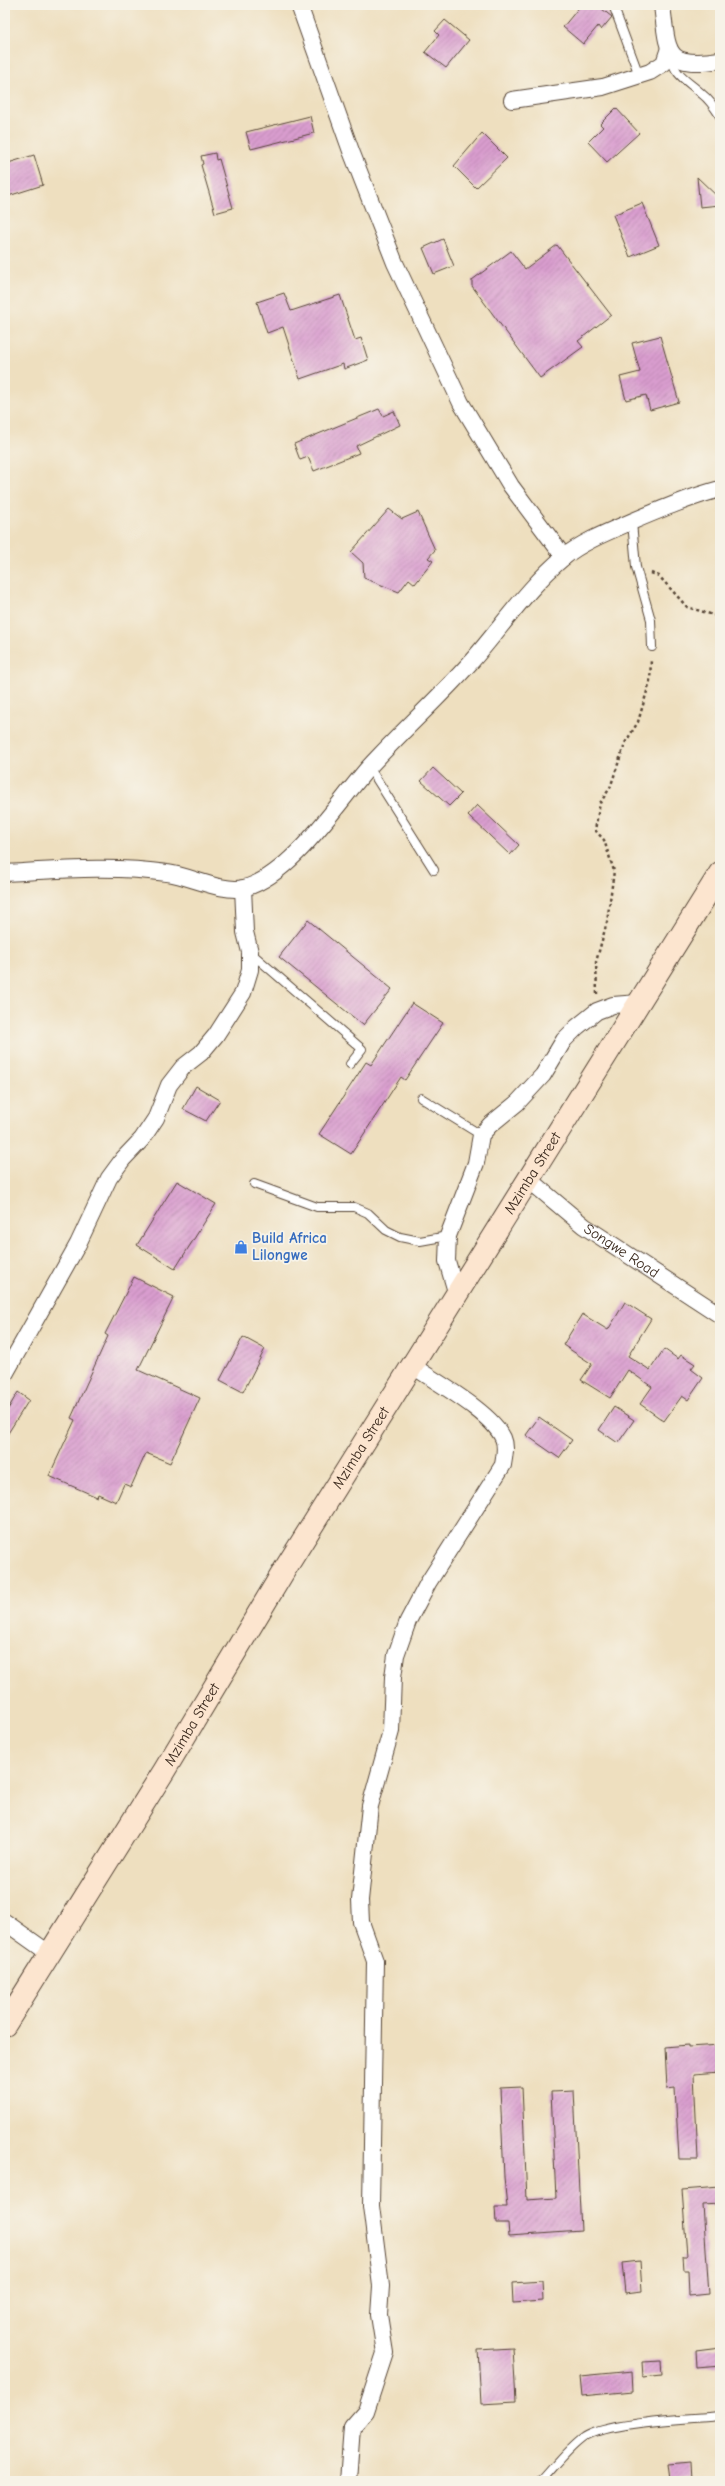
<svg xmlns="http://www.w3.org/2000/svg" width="725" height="2486" viewBox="0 0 725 2486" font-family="'Comic Neue',sans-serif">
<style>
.building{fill:url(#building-hatch)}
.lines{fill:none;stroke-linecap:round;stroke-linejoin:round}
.lane-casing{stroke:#564536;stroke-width:10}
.street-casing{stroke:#564536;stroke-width:18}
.secondary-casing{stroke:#564536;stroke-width:24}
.path{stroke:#564536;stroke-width:2.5;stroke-dasharray:3 3;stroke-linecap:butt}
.lane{stroke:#fff;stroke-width:8}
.street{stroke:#fff;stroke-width:16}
.secondary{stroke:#fce5cf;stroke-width:22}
.labels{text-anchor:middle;stroke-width:3.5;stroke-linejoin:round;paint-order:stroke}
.street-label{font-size:15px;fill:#3b2a1e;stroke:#f7f3e8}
.shop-label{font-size:15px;font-weight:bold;fill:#366cbe;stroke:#f7f3e8;text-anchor:start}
</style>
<defs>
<pattern id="building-hatch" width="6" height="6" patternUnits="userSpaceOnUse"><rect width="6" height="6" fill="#d99dcf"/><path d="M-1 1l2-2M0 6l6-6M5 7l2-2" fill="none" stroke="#b180a7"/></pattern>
</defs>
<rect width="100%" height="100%" fill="#f7f3e8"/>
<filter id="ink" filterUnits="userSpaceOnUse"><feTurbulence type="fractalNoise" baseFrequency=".025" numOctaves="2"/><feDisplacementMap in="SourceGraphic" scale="8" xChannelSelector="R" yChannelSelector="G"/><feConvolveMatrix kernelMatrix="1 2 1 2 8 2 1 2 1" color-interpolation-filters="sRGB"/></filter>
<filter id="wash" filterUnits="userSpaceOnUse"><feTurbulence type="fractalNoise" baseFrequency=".012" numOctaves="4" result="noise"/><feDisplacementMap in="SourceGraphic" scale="16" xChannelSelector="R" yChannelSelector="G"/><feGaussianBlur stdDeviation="0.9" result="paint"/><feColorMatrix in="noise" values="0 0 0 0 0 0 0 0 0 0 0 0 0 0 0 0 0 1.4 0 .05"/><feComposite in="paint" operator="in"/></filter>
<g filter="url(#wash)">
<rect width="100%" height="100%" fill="#eedfbf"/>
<g id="blocks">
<!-- building -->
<path class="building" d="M581,5H597L612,17L601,30L598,26L583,44L563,27Z
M445,20L469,40L446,68L425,52L439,35L435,31Z
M616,108L639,133L607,162L588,142L603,127L600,124Z
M310,116L314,133L251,149L246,132Z
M482,133L507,158L476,188L454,166Z
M215,153L216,160L219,159L233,208L215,213L201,165L203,164L201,156Z
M34,155L43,185L5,197V164Z
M697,177L720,199V205L700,207Z
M642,203L659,245L630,257L613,215Z
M443,239L454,266L434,274L423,248Z
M557,245L611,315L578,341L583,347L540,378L472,286V280L511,251L525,269Z
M284,293L291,311L340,295L355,340L361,338L368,360L344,369L343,364L300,379L283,327L267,333L257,302Z
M660,336L679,402L650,410L646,395L626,400L620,377L640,372L632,343Z
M379,409L383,416L394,411L400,425L356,446L359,453L314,471L308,457L300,460L294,444Z
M389,509L402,519L418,512L435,550L428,558L433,561L415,584L409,579L399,592L364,578L363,563L351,552Z
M433,768L461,794L449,806L421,781Z
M477,805L519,845L510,855L468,815Z
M308,920L392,989L363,1025L279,957Z
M412,1003L443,1023L405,1080L401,1077L351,1154L319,1134L366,1062L371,1065Z
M196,1086L220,1100L206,1121L183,1109Z
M177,1181L216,1204L175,1269L137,1245Z
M134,1277L174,1297L138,1370L200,1398L170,1463L146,1453L131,1487L124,1484L116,1502L98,1494L97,1497L49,1476L75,1420L71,1418L108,1336L105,1334Z
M625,1302L651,1319L628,1356L650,1370L664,1349L678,1359L681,1355L695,1364L691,1369L703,1378L688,1400L682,1396L664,1421L640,1404L652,1387L628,1370L610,1398L581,1380L592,1364L563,1345L582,1314L608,1330Z
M243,1337L265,1349L243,1392L220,1380Z
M18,1392L29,1400L5,1438V1414Z
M614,1407L634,1420L618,1443L599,1430Z
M539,1417L572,1440L559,1458L526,1435Z
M688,2045V2047L720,2045V2072L694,2074L698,2159H679L675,2088L667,2089L665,2047Z
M522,2087L527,2200L556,2198L551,2092L574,2091L581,2231L509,2236L508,2223H496L495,2207H507L504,2177L500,2088Z
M720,2187V2204L703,2205L709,2294L689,2296L688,2270H684L683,2256H687L682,2190Z
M640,2261L642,2291L625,2293L622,2263Z
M542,2281L543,2301L513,2303L512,2283Z
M720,2347V2366L697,2368L696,2350Z
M513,2348L516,2402L481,2404L478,2350Z
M661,2361L662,2375L643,2377L642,2362Z
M632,2371L633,2391L582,2396L580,2376Z
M691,2462L692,2478L670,2480L668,2464Z"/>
</g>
</g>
<g filter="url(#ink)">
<use href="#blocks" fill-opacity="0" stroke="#564536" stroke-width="1"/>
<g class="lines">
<!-- lane casing -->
<g class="lane-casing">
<path id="lane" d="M613,5L639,75
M670,55C675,77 687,80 702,94C710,100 715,108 720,116
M632,522L636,567L651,620L652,647
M369,767L434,870
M250,952L362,1049L350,1064
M421,1098L481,1135
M254,1184L317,1207H354L368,1213L386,1230L400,1237L420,1241L448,1236
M541,2481C555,2466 568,2448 584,2437C607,2422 689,2419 720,2416"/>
</g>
<!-- street casing -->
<g class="street-casing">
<g id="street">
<path d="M299,5L351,151L395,263L461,403L511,486L564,557"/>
<path d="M662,5C668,54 665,68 720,60"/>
<path d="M512,100L603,87L650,72L664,63L669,48"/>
<path d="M5,873C59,870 113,865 167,873C191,876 222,893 244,888C291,876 338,802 369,767C402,731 438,699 470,663C501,628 528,587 564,557C581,543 605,533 626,524C657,511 687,498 720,489"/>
<path id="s1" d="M528,1179L584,1226L720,1315"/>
<path d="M457,1295L447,1261L448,1236L476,1163L481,1135L490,1125L517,1103L543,1075L564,1040L577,1027L597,1011L613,1005L638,1003"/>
<path d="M5,1374L78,1244L109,1178L123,1159L142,1139L156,1118L169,1085L183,1067L201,1053L216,1035L243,993L250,970V952L245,932L243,888"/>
<path d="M5,1922L50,1954"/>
<path d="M348,2481L352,2427L366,2411L385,2353L379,2315L381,2286L371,2206L375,1961L361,1922L360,1900L370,1806L391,1731L393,1677L396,1655L408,1621L428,1583L503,1465C504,1457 507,1447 503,1438C491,1412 437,1383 413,1366"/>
</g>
</g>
<!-- secondary casing -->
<g class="secondary-casing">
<g id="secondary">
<path id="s2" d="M5,2025L164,1771L285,1569L720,873"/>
</g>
</g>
<!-- path -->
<path class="path" d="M651,573L659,576L687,607L720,617
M597,994L596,962L607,922L614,871L604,840L595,830L600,803L610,788L625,743L638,722L650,681L651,659"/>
<!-- lane -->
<use href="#lane" class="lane"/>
<!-- street -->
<use href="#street" class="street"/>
<!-- secondary -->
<use href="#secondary" class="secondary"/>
</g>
</g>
<!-- icons -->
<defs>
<g id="shop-bare" transform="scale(1.08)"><path d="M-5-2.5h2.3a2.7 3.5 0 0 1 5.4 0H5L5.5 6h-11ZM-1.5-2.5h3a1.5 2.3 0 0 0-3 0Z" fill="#3f7fe0" stroke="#f7f3e8" stroke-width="2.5" paint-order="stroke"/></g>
</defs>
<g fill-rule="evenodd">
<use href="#shop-bare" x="241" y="1247"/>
</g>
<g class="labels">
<!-- street labels -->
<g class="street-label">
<text dy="5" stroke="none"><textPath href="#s2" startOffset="1002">Mzimba Street</textPath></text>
<text dy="5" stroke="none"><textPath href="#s1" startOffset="118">Songwe Road</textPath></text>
<text dy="5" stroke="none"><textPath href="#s2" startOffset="678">Mzimba Street</textPath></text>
<text dy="5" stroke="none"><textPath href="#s2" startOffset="354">Mzimba Street</textPath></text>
</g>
<!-- shop labels -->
<g class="shop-label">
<text x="252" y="1243">Build Africa<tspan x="252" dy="17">Lilongwe</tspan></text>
</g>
</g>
<!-- margin -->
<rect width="725" height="2486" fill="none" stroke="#f7f3e8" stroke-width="20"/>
</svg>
